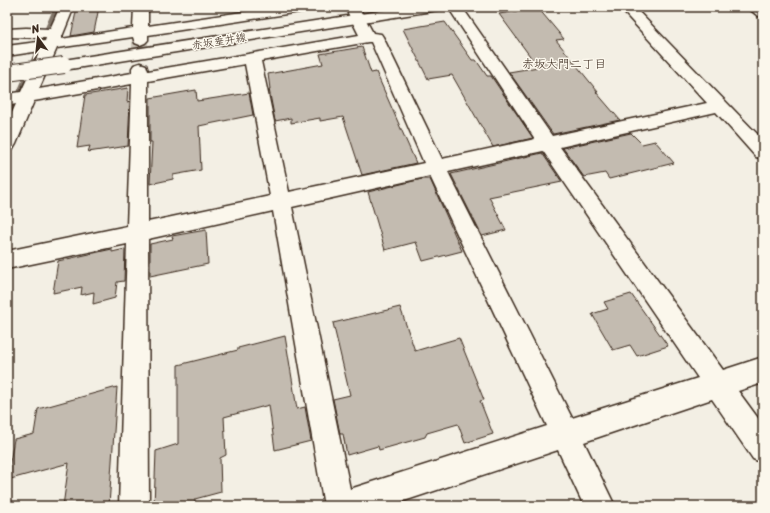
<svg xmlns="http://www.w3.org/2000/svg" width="770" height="513" viewBox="0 0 770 513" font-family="Sriracha,'Klee One',sans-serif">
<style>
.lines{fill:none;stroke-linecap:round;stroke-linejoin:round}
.stream{fill:#817468;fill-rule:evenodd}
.building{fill:#c3bbb0;stroke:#3b2a1e}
.minor-tunnel{stroke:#cec8bc;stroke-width:16;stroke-dasharray:16 8;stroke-linecap:butt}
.minor-casing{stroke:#3b2a1e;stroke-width:3}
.major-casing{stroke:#3b2a1e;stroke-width:3}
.minor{fill:#fbf7ec;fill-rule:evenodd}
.major{fill:#fbf7ec;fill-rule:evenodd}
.major-bridge-casing{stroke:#3b2a1e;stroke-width:18;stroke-linecap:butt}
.major-bridge{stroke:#fbf7ec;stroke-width:16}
.labels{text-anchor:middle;stroke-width:3;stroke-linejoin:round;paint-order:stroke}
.far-street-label{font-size:11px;fill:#3b2a1e;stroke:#fbf7ec}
.far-neighbourhood-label{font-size:12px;fill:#3b2a1e;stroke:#fbf7ec}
</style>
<rect width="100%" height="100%" fill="#f3efe4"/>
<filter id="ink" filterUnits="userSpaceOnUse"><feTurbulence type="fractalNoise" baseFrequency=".025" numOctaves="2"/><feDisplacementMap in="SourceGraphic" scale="8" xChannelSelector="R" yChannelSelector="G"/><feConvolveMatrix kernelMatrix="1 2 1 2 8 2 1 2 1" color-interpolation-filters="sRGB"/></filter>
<g filter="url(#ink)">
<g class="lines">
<!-- stream -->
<path class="stream" d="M54,7H60L11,123L7,125V115Z"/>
</g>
<!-- building -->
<path class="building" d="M77,7H99L94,32L71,36Z
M538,8L564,39L556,40L598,92H596L620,120L553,134L509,72L538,67L499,14Z
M445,22L472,60H476L487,76H491L533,138L493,147L452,75L428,79L403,29Z
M362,47L371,73L376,72L416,163L362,175L343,117L320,121V118L291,123V118L275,121L269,89H270L268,74L323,64L320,54Z
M128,88L127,102L130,101L128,146L88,152L90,146L77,148L85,95Z
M196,90L197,101L249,93L253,115L199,126L201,170L173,175V179L150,184L152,142H150V98Z
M631,133L642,144L655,141L674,163L609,179L605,173L584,177L563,148Z
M542,153L562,182L489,197L506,230L482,236L451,174Z
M422,179H430L462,251L423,261L416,242L385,250L368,192Z
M206,230L208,264L150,276V244L173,239L172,236Z
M112,249V252L125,249L124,281L117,282L115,298L93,304L94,292L81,295L82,287L53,293L58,261Z
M631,294L668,346L637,356L630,345L613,350L592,314L608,309L604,302Z
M400,307L415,351L459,338L484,400L480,401L493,434L465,443L458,424L427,433L425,437L379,450L378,446L347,455L343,434H340L333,399L350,395L333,323Z
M285,336L297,409L305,407L311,441L275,450L269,405L224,417L226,455L220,458L221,492L195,499V506H154L156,451L178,444V365L238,350V348Z
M117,387L109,506H63L69,463L7,480L14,439L34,434L38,409Z"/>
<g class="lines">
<!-- minor-tunnel -->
<path class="minor-tunnel" d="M140,40V68"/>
<!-- minor casing -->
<g class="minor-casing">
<path id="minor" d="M60,7H74L61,39L133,28L134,7H148V26L277,7H313L311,10L306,11L148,35V40L145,43L140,45L135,43L133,37L57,48L39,89L132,73V68L134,65L140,63L146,65L148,71L359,35L345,7H359L373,33L381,34L383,37L442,159L535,139L448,7H462L552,136L707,103L619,7H634L763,140V159L756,157L716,112L560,147L723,370L763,357V383L738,391L763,425V463L753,459L712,399L584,442L615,506H584L558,450L389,506H324L273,211L148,239L149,506H119L127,244L7,269V251L127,226L132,84L34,101L16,144L13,149L7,151V124L16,104L7,106V94L21,92L40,51L7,56V46L45,41L46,38L7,37V29L26,28L50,29ZM368,42H371L424,163L289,192L261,61ZM245,64L270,196L148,222V81ZM543,151L698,378L572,418L448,172ZM430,176L547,426L350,489L292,207Z
M747,7H763V17L758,16Z"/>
</g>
<!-- major casing -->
<g class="major-casing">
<path id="major" d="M405,7H439L437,10L432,11L64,70L58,68L56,65L58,62L64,60Z"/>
</g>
<!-- minor -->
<use href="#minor" class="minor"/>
<!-- major -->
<use href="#major" class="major"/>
<!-- major-bridge casing -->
<g class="major-bridge-casing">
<path id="major-bridge" d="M7,73L64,65"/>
</g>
<!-- major-bridge -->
<use href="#major-bridge" class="major-bridge"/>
</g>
</g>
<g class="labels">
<!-- far-street labels -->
<g class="far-street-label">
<text transform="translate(219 41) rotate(-9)" y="4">赤坂垂井線</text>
</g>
<!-- far-neighbourhood labels -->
<g class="far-neighbourhood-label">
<text x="564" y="68">赤坂大門二丁目</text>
</g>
</g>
<!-- margin -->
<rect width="770" height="513" fill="none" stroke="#fbf7ec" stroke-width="24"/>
<rect x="12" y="12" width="746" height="489" fill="none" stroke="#3b2a1e" stroke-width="1.5" filter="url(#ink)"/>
<!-- north arrow -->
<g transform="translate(38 38) rotate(345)" stroke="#fbf7ec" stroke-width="3" paint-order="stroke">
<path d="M0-3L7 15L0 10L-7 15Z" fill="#3b2a1e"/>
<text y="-6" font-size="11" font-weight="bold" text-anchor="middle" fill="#3b2a1e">N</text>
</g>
</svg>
